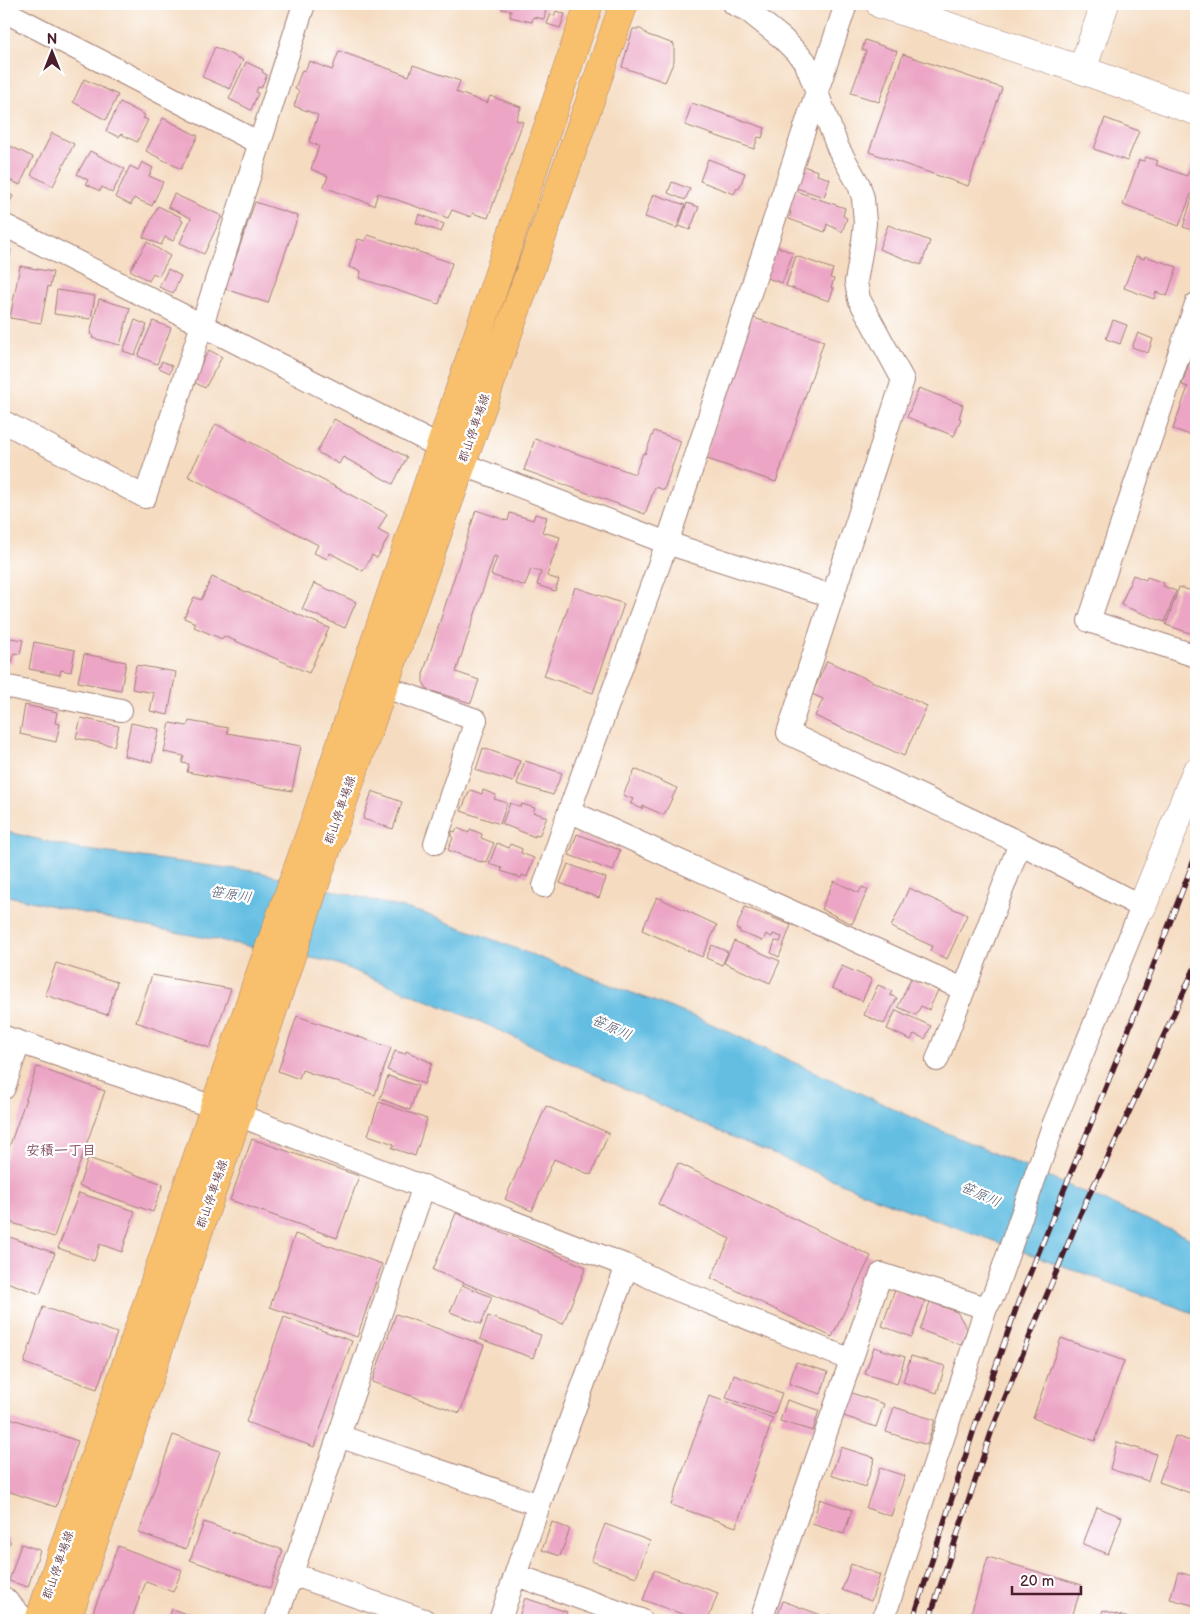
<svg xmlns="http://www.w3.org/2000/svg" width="1200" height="1624" viewBox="0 0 1200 1624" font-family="'Balsamiq Sans','Klee One',sans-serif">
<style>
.water{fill:#64bee2;stroke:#576e86}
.building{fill:#eca5c5}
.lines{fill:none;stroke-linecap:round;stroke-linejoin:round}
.minor-casing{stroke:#a07e76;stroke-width:24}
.tertiary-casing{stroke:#a07e76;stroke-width:29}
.primary-casing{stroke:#a07e76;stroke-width:29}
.minor{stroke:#fff;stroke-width:22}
.tertiary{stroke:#fff;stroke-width:28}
.primary{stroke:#f8bf6c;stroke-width:28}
.rail-casing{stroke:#4a1f2b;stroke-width:5.5}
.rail{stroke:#fff;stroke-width:4;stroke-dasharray:11;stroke-linecap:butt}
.labels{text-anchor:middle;stroke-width:4.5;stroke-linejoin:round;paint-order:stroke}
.street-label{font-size:12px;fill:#4a1f2b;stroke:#fff}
.water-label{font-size:14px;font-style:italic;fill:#53576b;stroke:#fff}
.neighbourhood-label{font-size:14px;font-weight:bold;fill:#834e61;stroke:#fff}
</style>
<rect width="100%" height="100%" fill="#fff"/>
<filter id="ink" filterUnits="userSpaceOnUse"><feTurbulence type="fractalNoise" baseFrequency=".02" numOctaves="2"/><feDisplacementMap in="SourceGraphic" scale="10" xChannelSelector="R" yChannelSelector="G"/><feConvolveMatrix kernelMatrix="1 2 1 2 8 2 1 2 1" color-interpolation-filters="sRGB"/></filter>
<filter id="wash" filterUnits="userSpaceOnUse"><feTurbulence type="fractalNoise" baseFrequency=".0096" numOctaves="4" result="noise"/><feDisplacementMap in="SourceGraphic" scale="20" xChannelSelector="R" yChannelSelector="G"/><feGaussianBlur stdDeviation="1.12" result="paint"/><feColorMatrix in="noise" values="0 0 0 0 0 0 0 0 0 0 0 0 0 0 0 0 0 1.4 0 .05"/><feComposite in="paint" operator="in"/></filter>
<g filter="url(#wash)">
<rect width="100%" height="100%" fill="#f5dcc1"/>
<!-- water -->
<path class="water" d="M4,831L78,849L259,872L423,913L703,1020L933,1127L1196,1241V1314L881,1200L688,1118L481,1022L332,962L128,923L4,895Z"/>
<g id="blocks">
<!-- building -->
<path class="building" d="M503,4H547L544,19L533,17L532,22L510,17L511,11L502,9Z
M556,11L565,14L560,28L547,24L551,14L554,16Z
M633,29H641L648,35L674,44V61L665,82L622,67Z
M865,40L897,51L879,102L851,93L866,51L862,50Z
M215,47L243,60L230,89L202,77Z
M339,51L409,76L413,65L460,81L456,92L487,103L490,96L521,107L516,120L523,122L488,218L472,213L471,217L452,210L448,218L378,193L374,205L324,187L328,176L311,169L319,146L309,142L318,115L294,106L299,91L295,89L302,70L305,71L309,61L332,70Z
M903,54L1002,88L968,186L869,152Z
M246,62L263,70L262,72L267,75L261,88L258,87L256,92L258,93L251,110L229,99Z
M84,79L118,95L106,120L73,102Z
M120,102L145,115L143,118L148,120L137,142L121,134L119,137L106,131Z
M692,103L765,128L762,138L758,137L754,149L685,125Z
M163,118L198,136L181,169L146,151Z
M1105,118L1139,131L1127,161L1094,149Z
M52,133L74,144L53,186L31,175Z
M4,143L33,157L20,185L4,177Z
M90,151L125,169L112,193L102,187L100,191L86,184L88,180L77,174Z
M1196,153V190L1193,189L1179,226L1123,205L1139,160L1144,161L1146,157L1158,161L1156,165L1187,176Z
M708,159L745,173L739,189L737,188L734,194L700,181Z
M142,162L153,168L149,176L163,182L152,206L134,198L131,205L115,197L130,166L138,170Z
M803,166L818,171L817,175L830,179L824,197L796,188Z
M672,182L690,189L685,200L668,193Z
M792,190L845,208L843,216L847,218L842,232L827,224L825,232L789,219L791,212L789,211Z
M4,191L13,196L7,208L4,206Z
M174,194L222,216L204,254L180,243L191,218L168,207Z
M653,194L685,205L677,228L645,217Z
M1193,195L1196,196V231L1183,227Z
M255,202L298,216L268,303L225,289Z
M687,203L699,207L690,230L679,226Z
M158,206L181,217L180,219L183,221L173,241L165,237L161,245L143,237Z
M419,214L444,224L441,232L416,223Z
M888,225L930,241L921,265L879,249Z
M368,235L452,263L439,304L359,278L361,271L349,267L358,239L365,241Z
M147,242L170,256L159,276L153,273L149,281L130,270Z
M775,246L793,253L782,283L764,277Z
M4,249L11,250L5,281L4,280Z
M796,256L833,269L830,278L834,279L831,288H834L829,301L786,286Z
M1136,256L1144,259L1145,256L1177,267L1167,296L1156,292L1154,299L1124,288Z
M20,266L53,272L50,287L48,286L41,323L10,318Z
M168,269L181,276L173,293L159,287Z
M57,290L95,296L91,319L54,314Z
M99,299L130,308L120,345L92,338L93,335L90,334Z
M751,317L824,341L776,482L704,458Z
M135,320L147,325L135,355L123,351Z
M1113,320L1127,325L1120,344L1106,339Z
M153,321L171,328L157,364L138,356Z
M1138,333L1153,339L1148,353L1132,347Z
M209,350L222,357L205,388L192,381Z
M1196,360V437L1173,429L1188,387L1182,385L1189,363L1194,365Z
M162,361L172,366L170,373L159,368Z
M919,388L963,405L959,418L961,419L954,436L907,417Z
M334,419L407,457L393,484L343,457L339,464L317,452Z
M216,424L387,514L378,530L389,536L377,558L372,555L363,571L330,553L327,559L314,553L318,545L188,476Z
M654,431L681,441L664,490L655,487L645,514L524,470L535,439L635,474L643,453L645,454Z
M476,510L508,521L510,513L533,520L535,514L547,517L542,532L560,537L547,576L559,580L555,591L537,585L541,572L531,569L525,586L491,575L497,557L494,556L456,672L479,680L471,703L428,690L423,682V674Z
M1133,575L1146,580L1147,577L1164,583L1163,586L1176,591L1165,622L1121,605Z
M212,577L329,628L309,673L224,636L222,639L194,627L196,623L184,618L194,597L201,600Z
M314,583L356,602L345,628L302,609Z
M575,587L624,604L593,693L544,676Z
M1179,587L1196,592V635L1166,625Z
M4,637L23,640L20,654L14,653L12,663L4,662Z
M34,642L75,650L71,672L61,670L60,675L29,669Z
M84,654L126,662L121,690L78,682Z
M827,661L927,706L904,756L815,716L823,699L812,694Z
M136,665L176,672L168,715L150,711L154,693L132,689Z
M25,705L57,712L55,723L60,724L56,742L20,734Z
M81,718L119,726L114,746L76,738Z
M189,721L228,728L227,733L301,746L292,791L187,772L189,764L182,763L184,756L164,752L170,723L187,726Z
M131,723L159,729L152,762L124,756Z
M483,748L520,761L513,782L476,770Z
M525,761L562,773L553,795L517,784Z
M635,769L677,788L664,815L643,806L642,809L632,804H630L633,799L623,795Z
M470,790L482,794L483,790L496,795L494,799L507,803L500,824L461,811Z
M372,791L402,802L393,829L363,819Z
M510,803L521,807L522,804L535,808L533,812L547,817L539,836L535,835V837L502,824Z
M457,828L469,833L470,829L482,834L481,838L494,843L486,862L482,861L481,862L448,850L453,838L451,836L452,831L455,832Z
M577,834L620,850L613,871L569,855Z
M497,843L509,848L510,844L520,848L522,849L521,853L534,858L527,877L522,875L521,878L501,871L502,868L489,864Z
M568,864L606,878L599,898L560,883Z
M834,881L859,893L862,887L868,890L852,924L821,909Z
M909,888L967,915L947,959L930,951L932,946L891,927Z
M657,897L717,925L702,957L642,930Z
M745,907L791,925L779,957L771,953L775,941L780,942L782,937L773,934L772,937L766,934L763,941L739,932L740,930L736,929Z
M734,941L780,961L770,983L724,963Z
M712,945L728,952L722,965L706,958Z
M56,963L117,982L107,1015L45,995Z
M842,966L872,979L862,1001L832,988Z
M152,975L231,989L210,1048L136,1022Z
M911,978L938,990L929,1010L921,1006L916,1015L898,1007Z
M878,985L892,991L890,995L897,998L884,1024L864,1015Z
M896,1010L931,1026L925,1039L914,1034L911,1040L887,1029Z
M297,1016L391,1048L375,1095L302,1070L299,1079L278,1071Z
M395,1051L405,1054L406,1051L432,1063L424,1084L387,1070Z
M37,1067L105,1091L54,1237L4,1220V1162Z
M388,1076L418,1086L410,1110L380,1099Z
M379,1102L427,1119L415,1156L392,1148L394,1144L368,1135Z
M546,1106L609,1133L591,1175L554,1159L532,1211L505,1199Z
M252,1139L359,1176L337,1238L230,1200Z
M88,1158L163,1184L153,1212L79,1186Z
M678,1163L871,1256L832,1337L711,1278L730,1239L658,1204Z
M79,1193L135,1211L122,1252L100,1244L94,1261L58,1248Z
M456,1213L586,1267L563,1324L433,1270Z
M295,1234L382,1264L357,1337L270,1307Z
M4,1235L55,1253L40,1294L4,1281Z
M462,1285L492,1297L481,1324L450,1312Z
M895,1290L925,1301L912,1337L882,1326Z
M930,1302L957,1312L967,1329L961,1345L920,1330Z
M43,1307L117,1333L97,1389L24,1363Z
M396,1314L484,1345L460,1413L372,1382Z
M488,1316L541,1335L533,1358L480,1339Z
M284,1317L352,1341L314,1447L246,1422Z
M1061,1338L1124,1361L1095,1441L1033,1418Z
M874,1347L905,1357L897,1384L865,1374Z
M911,1356L945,1366L937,1393L903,1382Z
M796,1362L828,1372L821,1394L789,1384Z
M734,1375L782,1393L774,1415L726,1398Z
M849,1392L884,1404L876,1427L841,1415Z
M709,1396L773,1418L736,1527L671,1505Z
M787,1400L819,1410L813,1431L780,1421Z
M894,1407L935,1420L927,1445L886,1432Z
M4,1416L78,1441L56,1507L4,1490Z
M173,1435L220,1451L186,1549L139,1533Z
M1175,1436L1196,1443V1495L1159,1482Z
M1117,1442L1156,1454L1148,1481L1110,1469Z
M841,1447L875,1458L865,1487L831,1475Z
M880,1468L905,1476L891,1516L866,1508Z
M820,1499L852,1510L844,1534L812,1524Z
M1097,1507L1122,1517L1108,1554L1083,1544Z
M204,1522L283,1550L270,1588L190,1560Z
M552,1522L570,1529L560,1556L542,1550Z
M605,1524L650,1541L636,1577L591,1561Z
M4,1535L11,1542L4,1549Z
M21,1544L40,1550L28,1587L9,1581Z
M118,1546L182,1570L173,1592L146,1582L131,1620H90Z
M988,1557L1082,1585L1071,1620H969Z
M851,1564L880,1575L871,1601L842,1590Z
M654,1570L718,1593L708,1620H699L643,1600Z
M1178,1572L1196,1577V1606L1170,1599Z
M525,1598L567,1612L564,1620H518Z
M783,1601L821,1615L818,1620H776Z
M172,1609L204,1620H168Z
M1103,1610L1135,1620H1100Z
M829,1614L845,1620H827Z"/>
</g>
</g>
<g filter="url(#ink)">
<use href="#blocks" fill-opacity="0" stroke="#a07e76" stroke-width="1"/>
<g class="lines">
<!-- minor casing -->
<g class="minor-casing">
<path id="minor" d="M734,4L747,10L782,38L805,61L838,148L859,185L863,198L865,223L863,241L856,282L859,299L903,380L788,733L1020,843L1142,907L1054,1123L994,1294L986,1308L883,1620
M4,11L259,143
M4,225L202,325L440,447L462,464L667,543L832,596
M1196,304L1089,621L1196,656
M4,422L145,497L202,325L304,4
M4,686L121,710
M383,686L476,720L435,843
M569,811L963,989
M544,886L569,811L667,543L846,4
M4,1037L238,1115L627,1266L673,1288L851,1360
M937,1060L1020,843
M4,1088L19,1042
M339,1436L539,1505
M292,1574L424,1620
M516,1575L641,1620
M4,1598L25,1620
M276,1620L424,1186
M500,1620L539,1505L627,1266
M761,1620L881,1274L986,1308"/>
</g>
<!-- tertiary casing -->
<g class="tertiary-casing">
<path id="tertiary" d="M880,4L1082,70L1196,111
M1082,70L1105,4
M1142,907L1196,772"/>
</g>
<!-- primary casing -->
<g class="primary-casing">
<path id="primary" d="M39,1620L256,985L317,814L589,4
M67,1620L238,1115L336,822L624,4"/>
</g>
<!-- minor -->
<use href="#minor" class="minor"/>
<!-- tertiary -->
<use href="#tertiary" class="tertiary"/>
<!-- primary -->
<use href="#primary" class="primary"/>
<!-- rail casing -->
<g class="rail-casing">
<path id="rail" d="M913,1620L976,1423L1018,1303L1120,1052L1196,855
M929,1620L992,1430L1040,1311L1085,1203L1113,1147L1196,965"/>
</g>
<!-- rail -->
<use href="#rail" class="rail"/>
</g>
</g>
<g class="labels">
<!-- street labels -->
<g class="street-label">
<text transform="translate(474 428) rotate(-71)" y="4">郡山停車場線</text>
<text transform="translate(340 810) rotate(-71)" y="4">郡山停車場線</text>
<text transform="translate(212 1194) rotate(-71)" y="4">郡山停車場線</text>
<text transform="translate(58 1565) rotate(-71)" y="4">郡山停車場線</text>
</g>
<!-- water labels -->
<g class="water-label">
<text transform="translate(231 894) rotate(9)" y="5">笹原川</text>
<text transform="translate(612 1027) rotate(24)" y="5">笹原川</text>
<text transform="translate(981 1194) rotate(24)" y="5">笹原川</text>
</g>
<!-- neighbourhood labels -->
<g class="neighbourhood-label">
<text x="61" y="1155">安積一丁目</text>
</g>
</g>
<!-- margin -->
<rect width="1200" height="1624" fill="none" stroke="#fff" stroke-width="20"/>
<!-- north arrow -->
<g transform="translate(52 52)" stroke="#ffffff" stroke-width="4" paint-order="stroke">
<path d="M0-4L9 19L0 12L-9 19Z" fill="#4a1f2b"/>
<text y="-8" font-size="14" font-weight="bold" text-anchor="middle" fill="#4a1f2b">N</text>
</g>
<!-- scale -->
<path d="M1012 1586v8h69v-8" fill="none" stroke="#4a1f2b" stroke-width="2.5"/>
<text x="1020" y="1586" font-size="15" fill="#4a1f2b" stroke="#ffffff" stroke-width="4" paint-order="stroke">20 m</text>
</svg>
